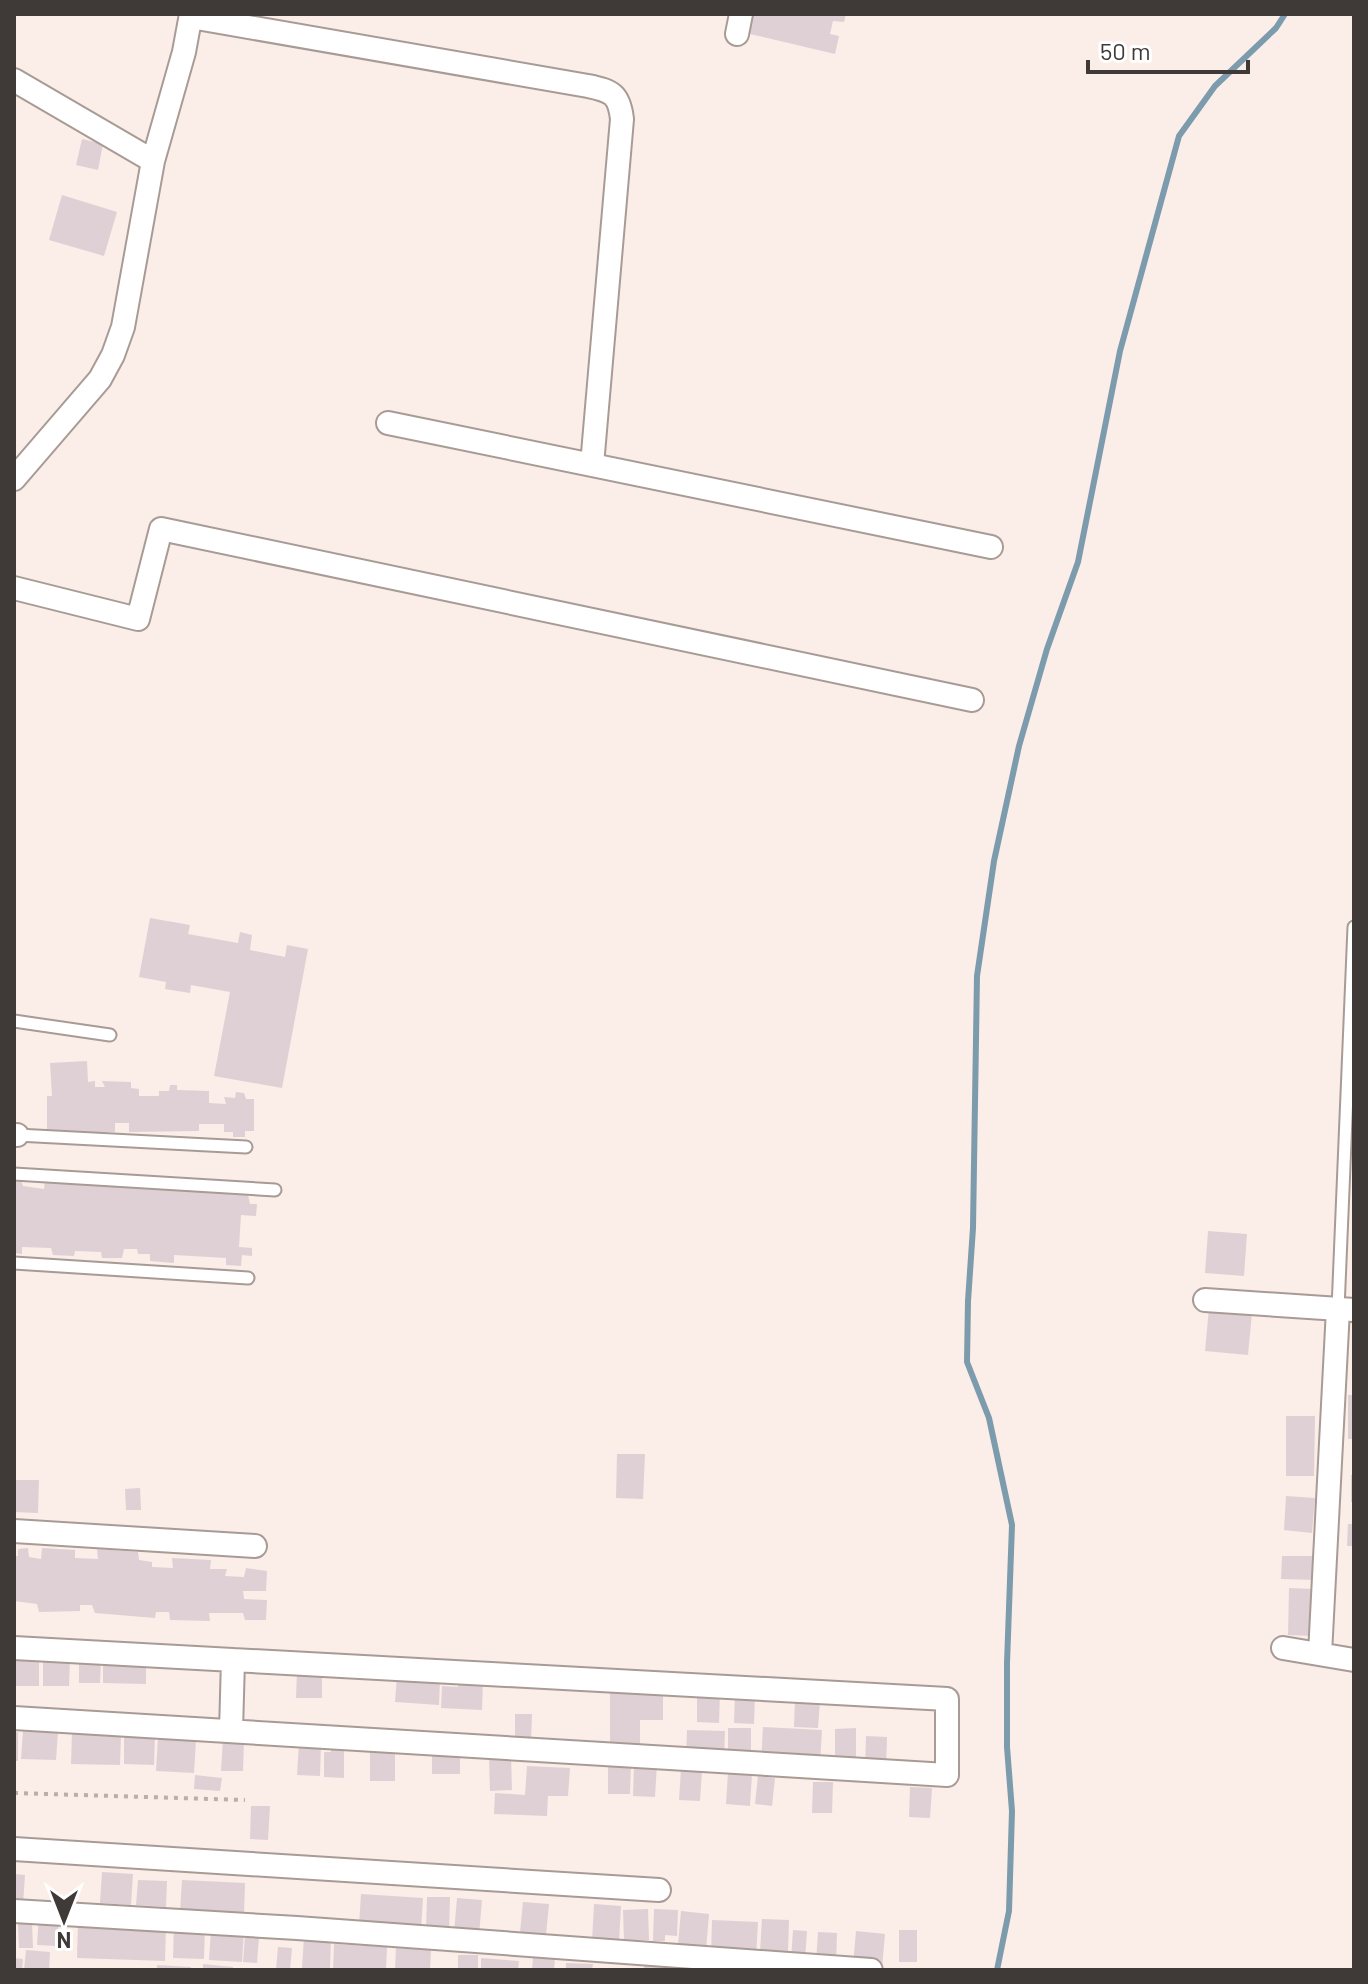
<svg xmlns="http://www.w3.org/2000/svg" width="1368" height="1984" viewBox="0 0 1368 1984" font-family="Barlow,sans-serif">
<style>
.lines{fill:none;stroke-linecap:round;stroke-linejoin:round}
.stream{stroke:#7c9bad;stroke-width:6}
.building{fill:#dfd0d5}
.lane-casing{stroke:#a89b95;stroke-width:15}
.street-casing{stroke:#a89b95;stroke-width:26}
.path{stroke:#b9aeaa;stroke-width:4;stroke-dasharray:4 6;stroke-linecap:butt}
.lane{stroke:#fff;stroke-width:11}
.street{stroke:#fff;stroke-width:22}
</style>
<rect width="100%" height="100%" fill="#fbede7"/>
<g class="lines">
<!-- stream -->
<path class="stream" d="M997,1970L1009,1911L1012,1811L1007,1747V1663L1012,1525L989,1418L967,1362L968,1301L973,1228L977,976L994,861L1019,746L1047,649L1078,562L1120,351L1179,136L1215,86L1276,28L1285,14"/>
</g>
<!-- building -->
<path class="building" d="M747,14L759,16V14H846L844,22L833,21L830,34L839,36L835,54L746,33Z
M82,139L103,144L98,170L76,165Z
M62,195L117,212L104,256L49,240Z
M150,918L190,925L188,934L238,943L240,932L252,935L250,950L285,957L287,945L308,949L282,1088L214,1076L230,992L191,985L190,993L165,989L166,982L139,977Z
M87,1061L88,1082L95,1081V1087H105L102,1081L131,1082V1088L139,1089V1096H159V1091H169L170,1085H177V1090L209,1091V1103L226,1104L224,1097L235,1098L236,1092L244,1093L246,1099H254V1131H245V1137H233V1132H224V1124H199V1131L129,1132V1123H115V1132H47V1096H52L50,1063Z
M45,1180L133,1188L134,1184L248,1195L250,1204H257L256,1216L241,1215L239,1247L252,1248V1256L242,1255L241,1266L226,1265V1258L174,1255V1263L150,1261V1254H138L137,1249H124L122,1258H102L101,1252L75,1251L74,1256L53,1255L51,1248L22,1247V1254L14,1253V1182L21,1181L23,1186L44,1189Z
M1208,1231L1247,1234L1244,1276L1205,1273Z
M1209,1308L1252,1313L1248,1355L1205,1351Z
M1348,1395H1354V1439H1348Z
M1286,1416H1315L1314,1476H1286Z
M617,1454H645L643,1499L616,1498Z
M1351,1475H1354V1502H1351Z
M14,1480H39L38,1513L14,1512Z
M140,1488L141,1510H126L125,1489Z
M1286,1496L1315,1498L1312,1533L1284,1530Z
M1348,1524H1354V1546H1347Z
M28,1548L29,1557L41,1559L42,1548L75,1550V1558L98,1559L97,1549L138,1552L139,1560L152,1562V1567L173,1568L172,1558L211,1560L210,1569H227L225,1576L244,1577L246,1568L267,1571L266,1591H243L244,1599L267,1600L266,1620H245L243,1613H209L210,1621L170,1620L169,1612H156L155,1618L95,1613L92,1605H80V1611L39,1612L37,1604L14,1601V1556H18V1549Z
M1282,1556H1319L1318,1580L1281,1579Z
M1289,1588L1315,1589L1314,1636L1288,1635Z
M14,1657H39V1686H14Z
M43,1657H70L69,1686H43Z
M79,1657L101,1658L100,1683H79Z
M103,1661H146V1684L103,1683Z
M297,1670H322V1698H296Z
M397,1676L440,1679L439,1705L395,1702Z
M483,1680L482,1710L441,1708L442,1686L458,1687V1681Z
M697,1691L720,1692L719,1723L697,1722Z
M610,1692H663V1720H640V1755H610Z
M735,1694L755,1695L754,1724L734,1723Z
M795,1700L820,1701L818,1728L794,1727Z
M515,1714H532L531,1742H515Z
M763,1727L822,1730L820,1763H761Z
M728,1728H751V1758H728Z
M856,1728V1764H835V1729Z
M687,1730L725,1731L724,1759L686,1758Z
M23,1731L58,1732L56,1760L21,1759Z
M14,1732H18V1761H14Z
M72,1732L121,1734L120,1765L71,1764Z
M124,1734L155,1735L154,1765L124,1764Z
M866,1736L887,1737L886,1769L865,1768Z
M158,1737L196,1740L194,1773L156,1771Z
M223,1738L244,1739L243,1771H221Z
M299,1743L321,1744L320,1776L297,1775Z
M331,1745H344V1778L324,1777V1752H331Z
M432,1746H460V1774H432Z
M370,1752H395V1781H370Z
M489,1756H511L512,1790L490,1791Z
M608,1762H631L630,1794H608Z
M634,1764H657L655,1797L633,1796Z
M527,1766L570,1768L568,1796H548L547,1816L494,1814L495,1793L525,1795Z
M681,1769L702,1770L700,1801L679,1800Z
M728,1773L752,1774L750,1806L726,1804Z
M195,1775L222,1778L220,1791L194,1789Z
M758,1776L775,1778L772,1806L755,1804Z
M813,1782H833L832,1813H812Z
M910,1787L932,1788L930,1818L909,1817Z
M251,1806H270L268,1840L250,1839Z
M102,1872L133,1874L131,1905L100,1903Z
M14,1874L25,1875L23,1905H14Z
M138,1880L167,1881L166,1907L136,1905Z
M182,1880L245,1883L244,1914L180,1912Z
M361,1894L423,1898L421,1930L359,1925Z
M427,1897H450L449,1933L426,1932Z
M457,1898L482,1900L479,1935L454,1933Z
M523,1902L549,1904L545,1945L519,1943Z
M594,1904L621,1906L619,1942L592,1941Z
M648,1909L649,1940L624,1941L623,1910Z
M654,1909L678,1910L677,1936L665,1935V1941H653Z
M681,1911L709,1914L706,1950L690,1948V1945L678,1944Z
M39,1915L59,1917L57,1946L37,1945Z
M762,1919L789,1920L788,1953L760,1952Z
M712,1920L758,1922L756,1957L711,1956Z
M32,1923L33,1948H19L18,1924Z
M78,1923L166,1925L165,1961L77,1958Z
M174,1924L205,1925L204,1959L173,1958Z
M211,1929L244,1931L242,1962L209,1960Z
M793,1930L807,1931L805,1960L791,1959Z
M899,1930H917V1962H899Z
M856,1931L885,1934L882,1968L853,1965Z
M818,1932L837,1933L836,1964L816,1963Z
M245,1936L259,1937L257,1963L243,1962Z
M304,1937L331,1938L330,1969L302,1968Z
M334,1944L387,1947L386,1970H333Z
M278,1947L292,1948L290,1970L276,1969Z
M396,1948L431,1950L430,1970H395Z
M26,1950L50,1952L49,1970H24Z
M458,1955H478V1970H458Z
M14,1958L23,1959L22,1970H14Z
M481,1958L519,1961L518,1970H481Z
M533,1958L555,1959L554,1970H532Z
M566,1963L593,1964L592,1970H566Z
M203,1964L233,1967V1970H203Z
M644,1964L666,1965V1970H644Z
M157,1965L191,1967L190,1970H157Z"/>
<g class="lines">
<!-- lane casing -->
<g class="lane-casing">
<path id="lane" d="M14,1021L110,1035
M17,1135L246,1147
M14,1174L275,1190
M14,1263L248,1278
M1338,1309L1354,927"/>
</g>
<!-- street casing -->
<g class="street-casing">
<path id="street" d="M191,17L588,86C612,91 619,94 622,119L592,465
M737,34L741,14
M14,80L153,161
M388,423L991,547
M14,479L100,379L113,355L123,327L153,161L184,52L191,14
M14,588L138,619L161,529L972,700
M14,1135H17
M1205,1300L1354,1310
M14,1531L255,1546
M14,1648L947,1699V1775L14,1718
M1283,1648L1354,1660
M1320,1654L1338,1309
M231,1731L233,1660
M14,1849L659,1890
M14,1911L297,1928L871,1970"/>
</g>
<!-- path -->
<path class="path" d="M14,1793L245,1800"/>
<!-- lane -->
<use href="#lane" class="lane"/>
<!-- street -->
<use href="#street" class="street"/>
</g>
<!-- border -->
<rect width="1368" height="1984" fill="none" stroke="#3f3a38" stroke-width="32"/>
<!-- north arrow -->
<g transform="translate(64 1920) rotate(180)" stroke="#ffffff" stroke-width="6" paint-order="stroke">
<path d="M0-6L14 30L0 20L-14 30Z" fill="#3f3a38"/>
<text y="-12" font-size="22" font-weight="bold" text-anchor="middle" fill="#3f3a38">N</text>
</g>
<!-- scale -->
<path d="M1088 60v12h160v-12" fill="none" stroke="#3f3a38" stroke-width="4"/>
<text x="1100" y="60" font-size="24" fill="#3f3a38" stroke="#ffffff" stroke-width="6" paint-order="stroke">50 m</text>
</svg>
